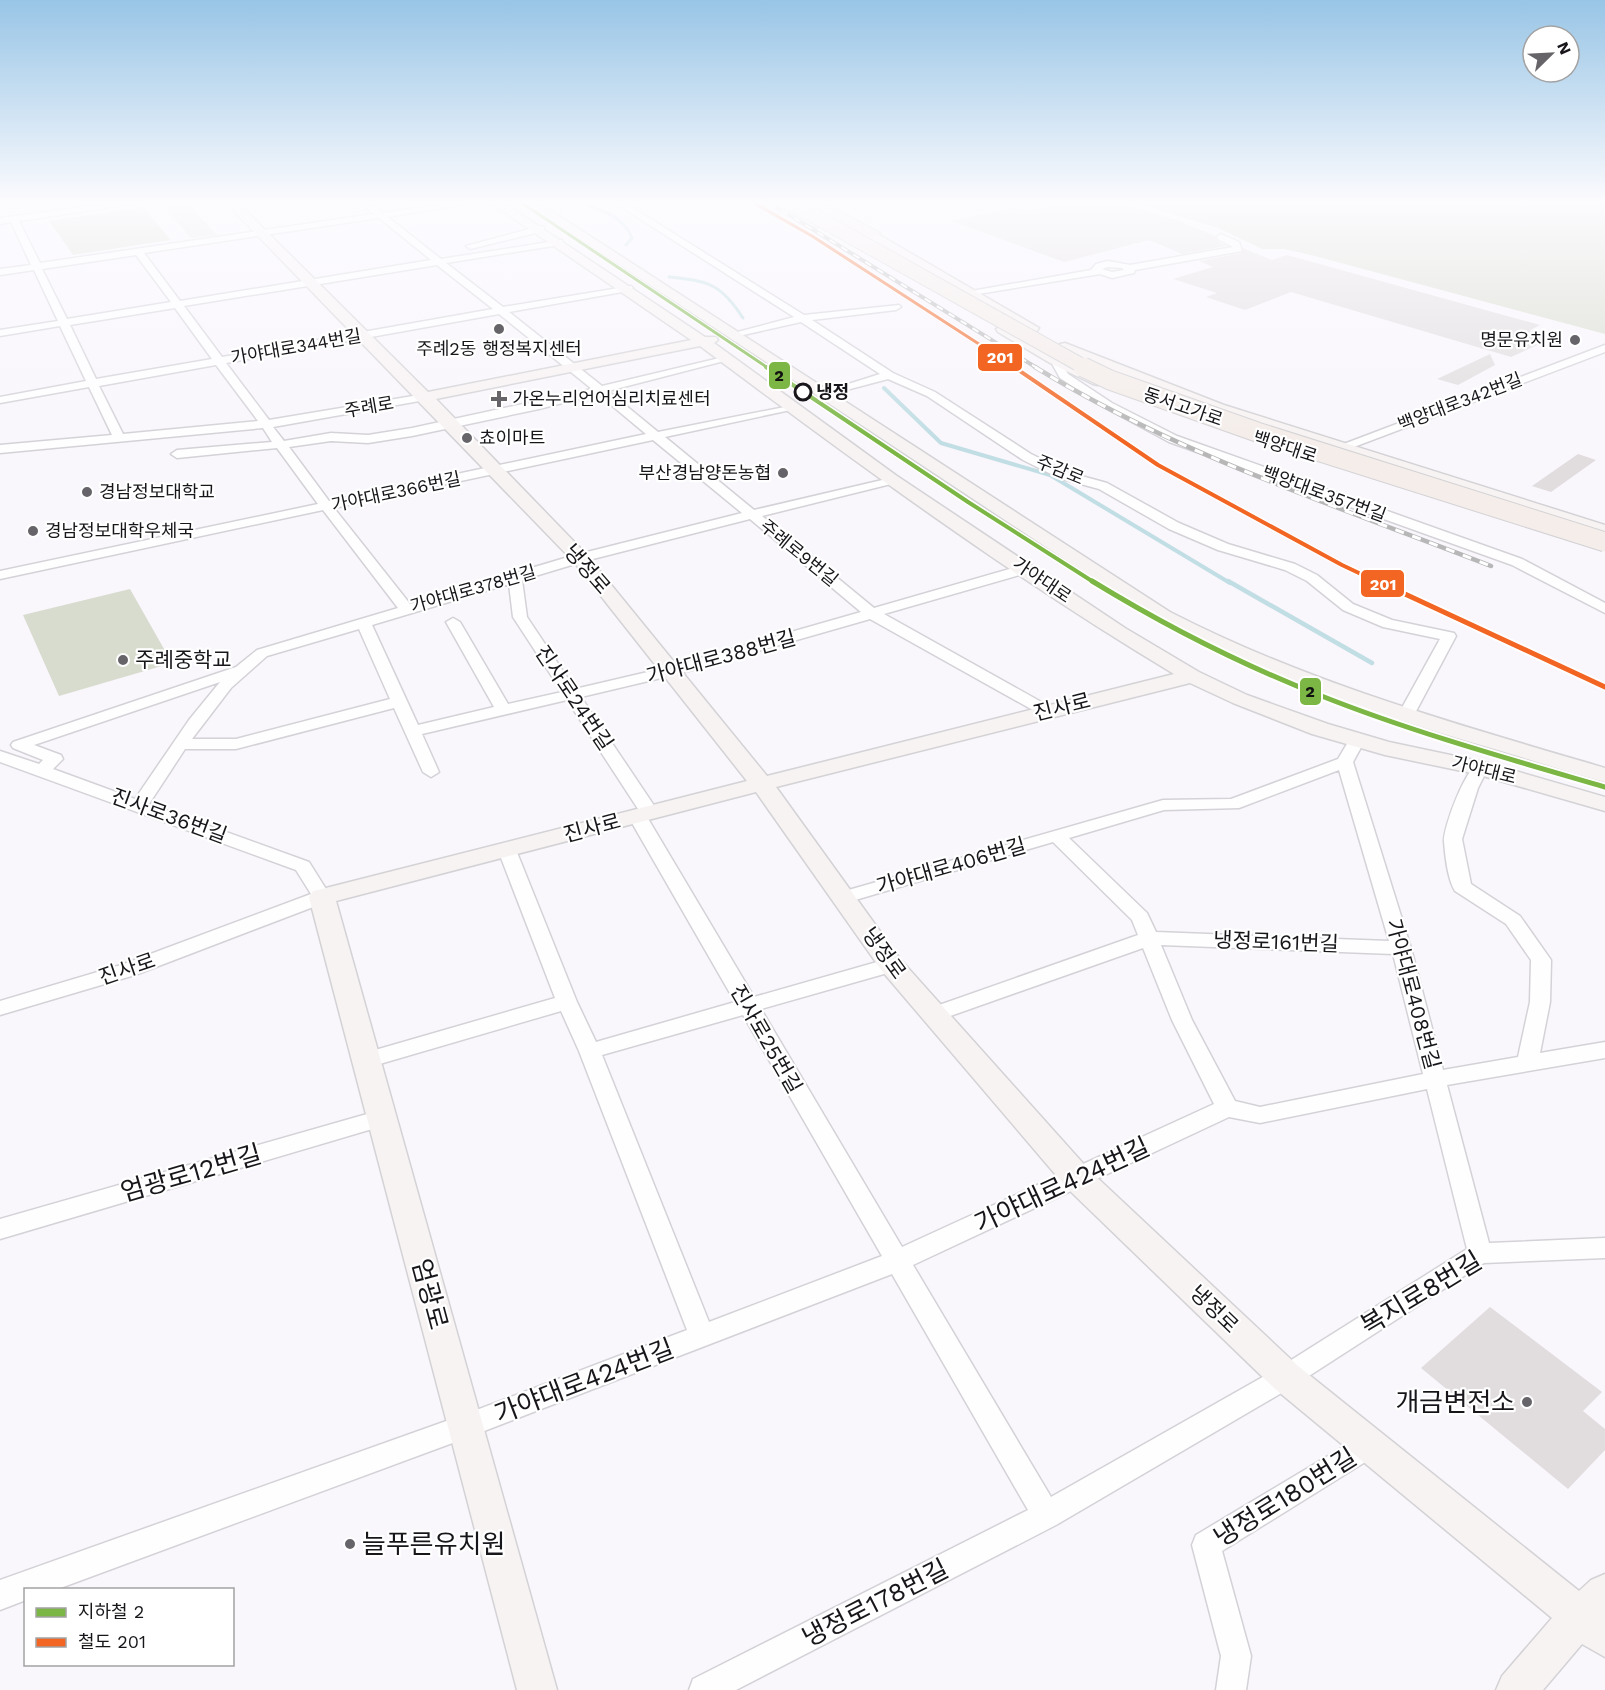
<svg xmlns="http://www.w3.org/2000/svg" width="1605" height="1690" viewBox="0 0 1605 1690" font-family="'Work Sans','Noto Sans KR',sans-serif">
<style>
.green{fill:#d8dccf}
.lines{fill:none;stroke-linecap:round;stroke-linejoin:round}
.stream-far2{stroke:#c1dee4;stroke-width:3}
.stream-far1{stroke:#c1dee4;stroke-width:4}
.stream{stroke:#c1dee4;stroke-width:4.5}
.building{fill:#e1dddf}
.minor-casing{stroke:#d4d2d7;stroke-width:3}
.major-casing{stroke:#d3d2d5;stroke-width:3}
.highway-casing{stroke:#d3d2d5;stroke-width:3}
.minor{fill:#fefeff;fill-rule:evenodd}
.major{fill:#f8f3f3;fill-rule:evenodd}
.highway{fill:#f4ede9;fill-rule:evenodd}
.rail-far1-casing{stroke:#b8b7b8;stroke-width:4}
.rail-casing{stroke:#b8b7b8;stroke-width:4.5}
.rail-far1{stroke:#fff;stroke-width:2;stroke-dasharray:7;stroke-linecap:butt}
.rail{stroke:#fff;stroke-width:3;stroke-dasharray:9;stroke-linecap:butt}
.highway-bridge-far1-casing{stroke:#d3d2d5;stroke-width:16;stroke-linecap:butt}
.highway-bridge-casing{stroke:#d3d2d5;stroke-width:21;stroke-linecap:butt}
.highway-bridge-far1{stroke:#f4ede9;stroke-width:14}
.highway-bridge{stroke:#f4ede9;stroke-width:19}
.rail-1-far2-casing{stroke:#fff;stroke-width:5}
.rail-1-far1-casing{stroke:#fff;stroke-width:7}
.rail-1-casing{stroke:#fff;stroke-width:9}
.rail-1-far2{stroke:#f26522;stroke-width:3}
.rail-1-far1{stroke:#f26522;stroke-width:4}
.rail-1{stroke:#f26522;stroke-width:5}
.metro-1-far2-casing{stroke:#fff;stroke-width:5}
.metro-1-far1-casing{stroke:#fff;stroke-width:7}
.metro-1-casing{stroke:#fff;stroke-width:9}
.metro-1-far2{stroke:#7cb746;stroke-width:3}
.metro-1-far1{stroke:#7cb746;stroke-width:4}
.metro-1{stroke:#7cb746;stroke-width:5}
.poi-dot{fill:#676469;stroke:#fff;stroke-width:2}
.stop-dot{fill:#fff;stroke:#18161a;stroke-width:3}
.labels{text-anchor:middle;stroke-width:4.5;stroke-linejoin:round;paint-order:stroke}
.far-poi-label{font-size:18px;fill:#18161a;stroke:#fff;text-anchor:start}
.far-street-label{font-size:18px;fill:#18161a;stroke:#fff}
.far-stop-label{font-size:18px;font-weight:bold;fill:#18161a;stroke:#fff;text-anchor:start}
.street-label{font-size:21px;fill:#18161a;stroke:#fff}
.poi-label{font-size:21px;fill:#18161a;stroke:#fff;text-anchor:start}
.near-street-label{font-size:26px;fill:#18161a;stroke:#fff}
.near-poi-label{font-size:26px;fill:#18161a;stroke:#fff;text-anchor:end}
.line-badge{stroke:#fff;stroke-width:2}
.badge-label{font-size:16px;text-anchor:middle;font-weight:bold;fill:#fff}
.pale-badge-label{font-size:16px;text-anchor:middle;font-weight:bold;fill:#111}
</style>
<rect width="100%" height="100%" fill="#f9f6fc"/>
<!-- green -->
<path class="green" d="M1136,203H1605V334L1311,255L1284,249H1262L1218,228Z
M143,207L171,240L73,255L49,221Z
M130,589L172,663L59,696L23,615Z"/>
<g class="lines">
<!-- stream-far2 -->
<path class="stream-far2" d="M582,203C603,211 623,216 632,238L626,245
M669,277C709,281 721,284 743,318"/>
<!-- stream-far1 -->
<path class="stream-far1" d="M884,388L941,443L1050,475L1230,583"/>
<!-- stream -->
<path class="stream" d="M1228,581L1372,663"/>
</g>
<!-- building -->
<path class="building" d="M160,203H187L217,235L191,238Z
M1069,203H1119L1177,220L1215,236L1217,241L1226,246L1182,254L1149,240L1064,262L952,221L1014,207L1026,211Z
M1243,248L1272,260L1287,255L1540,325L1529,331L1553,338L1511,357L1291,292L1245,310L1206,297L1217,293L1173,279L1213,267L1199,261L1242,253Z
M1490,354L1495,365L1458,385L1437,379Z
M1578,454L1596,460L1551,492L1532,486Z
M1490,1307L1602,1392L1583,1411L1605,1429V1450L1568,1489L1421,1368Z"/>
<g class="lines">
<!-- minor casing -->
<g class="minor-casing">
<path id="minor" d="M117,203H138L19,221L40,263L374,214L361,203H370L383,213L450,203H470L388,217L441,259L562,240L563,242L559,245L446,263L503,307L631,286L633,288L628,291L509,312L602,386L728,356V360L608,391L658,432L795,405V409L665,437L754,510L895,477V483L762,516L874,608L1020,566H1030V572L884,614L1052,708L1054,711L1052,714H1040L870,619L678,674L581,697L659,813L656,817H647L754,997L891,958L898,960L901,965L898,970L761,1009L902,1247L1214,1104L1172,1020L1143,948L939,1020L932,1022L925,1020L922,1015L925,1010L1138,935L1132,920L1053,842L845,903L838,901L836,897L838,893L1163,800L1231,799L1338,759L1351,737L1357,735L1365,740L1353,762L1411,948L1443,1070L1518,1057L1530,1002L1531,960L1506,924L1455,891C1448,880 1445,855 1444,841C1444,826 1466,766 1480,763L1488,768L1478,788L1462,839L1471,884L1520,916L1551,960L1550,1002L1540,1053L1605,1042V1058L1447,1085L1489,1243L1605,1238V1258L1484,1263L1295,1385L1056,1525L736,1690H689L693,1679L1028,1510L892,1274L466,1438L55,1590H26V1600L0,1610V1580L466,1414L687,1330L579,1051L561,1011L366,1068L358,1065L355,1060L358,1055L555,998L498,850L501,846H513L516,850L577,1002L596,1042L735,1002L628,816L631,812H640L567,700L422,734L439,772L431,777L423,772L394,708L236,749H185L149,804L309,862L331,897L329,901L135,975L0,1015V1001L121,965L311,894L296,870L0,762V751L39,764L43,760L13,748L11,745L13,742L236,667L257,650L398,608L323,510L0,579V571L318,504L277,448L177,458L171,454L177,450L272,442L263,428L0,453V445L112,435L89,387L0,403V397L86,381L60,326L0,336V330L58,321L34,270L0,275V269L31,265L11,222L0,224V218ZM379,218L431,260L180,301L144,253ZM136,255L171,302L67,319L42,269ZM437,265L493,309L222,357L184,306ZM175,308L212,359L96,379L70,325ZM499,314L592,389L412,428L368,435L331,433L284,441L273,427L425,400L431,397L425,394L269,420L226,363ZM216,365L258,421L123,434L99,386ZM598,394L646,434L329,501L289,447L331,441L368,443L412,436L539,409ZM653,440L742,513L575,555L410,604L334,508ZM750,519L861,612L669,667L575,689L527,617L522,580L585,561ZM509,584L513,617L562,692L508,704L460,622L453,618L446,622L494,707L418,725L372,625ZM359,629L390,699L236,739H192L231,688L267,656ZM220,682L189,720L135,799L53,769L63,759L61,755L34,745ZM1339,770L1389,941L1156,932L1147,913L1069,838L1164,810L1239,808ZM1161,945L1393,954L1423,1074L1260,1107L1235,1101L1192,1020ZM743,1015L882,1256L709,1322L602,1055ZM1427,1089L1467,1249L1277,1369L1051,1497L913,1265L1229,1117L1260,1123Z
M615,203H625L804,315L899,305L901,307L896,310L812,320L893,373L935,392L1031,454L1067,472L1107,483L1179,523L1228,544L1295,564L1317,575L1353,604L1392,620L1454,633L1456,636L1414,715L1406,720L1398,715L1440,639L1383,627L1343,610L1307,581L1285,570L1218,550L1169,529L1099,489L1059,478L1023,460L927,396L888,379L820,397V393L880,374L801,322L730,338V334L794,317Z
M541,226L544,227V231L470,249L466,246Z
M1221,234L1239,242L1242,251L1135,270L1134,273L1112,278L1100,274L954,298L949,295L1091,270L1096,264L1108,261L1130,265L1233,247L1218,239L1217,237ZM1108,267L1122,268L1124,270L1112,272L1102,269Z
M1605,345V352L1330,456L1320,453Z
M1055,357L1059,358L1068,374L1112,403L1177,436L1522,559L1605,603V613L1512,565L1169,442L1104,407L1060,378L1050,360Z
M381,1110L389,1112L392,1118L389,1124L0,1239V1219Z
M1368,1432L1378,1436L1382,1445L1378,1454L1222,1551L1251,1656L1246,1690H1216L1221,1656L1192,1545L1196,1535Z"/>
</g>
<!-- major casing -->
<g class="major-casing">
<path id="major" d="M226,203H238L428,392L691,340L491,203H504L705,337H716L718,340L714,343L897,476L1125,628L1199,672L1247,695L1328,724L1389,742L1488,763L1605,797V811L1476,774L1385,755L1312,734L1233,703L1190,683L776,787L900,959L1089,1170L1298,1366L1579,1591L1591,1580L1605,1574V1657L1582,1644L1543,1690H1496L1502,1676L1552,1618L1274,1388L1067,1188L882,971L756,792L336,901L557,1690H517L309,897L313,891L322,889L747,781L574,562ZM700,346C854,461 1009,575 1174,674L767,776L586,554L436,399Z
M526,203H539L1170,612C1308,683 1456,724 1605,768V782C1567,772 1529,759 1491,748C1376,714 1263,676 1156,620Z
M804,203H818L864,226L1039,328L1037,331H1027Z
M1003,325L1103,378L1105,381L1098,385L1093,384L1050,363L998,332L996,329Z
M1065,343L1224,405L1605,525V536L1214,411L1094,366L1060,350V344Z"/>
</g>
<!-- highway casing -->
<g class="highway-casing">
<path id="highway" d="M772,203H787L823,223L817,227L812,226Z
M808,203H823L880,233L873,237L868,236Z"/>
</g>
<!-- minor -->
<use href="#minor" class="minor"/>
<!-- major -->
<use href="#major" class="major"/>
<!-- highway -->
<use href="#highway" class="highway"/>
<!-- rail-far1 casing -->
<g class="rail-far1-casing">
<path id="rail-far1" d="M770,203L1037,368"/>
</g>
<!-- rail casing -->
<g class="rail-casing">
<path id="rail" d="M1035,367C1176,454 1337,506 1491,566"/>
</g>
<!-- rail-far1 -->
<use href="#rail-far1" class="rail-far1"/>
<!-- rail -->
<use href="#rail" class="rail"/>
<!-- highway-bridge-far1 casing -->
<g class="highway-bridge-far1-casing">
<path id="highway-bridge-far1" d="M791,203L1086,368"/>
</g>
<!-- highway-bridge casing -->
<g class="highway-bridge-casing">
<path id="highway-bridge" d="M1083,367L1110,380L1257,432L1605,542"/>
</g>
<!-- highway-bridge-far1 -->
<use href="#highway-bridge-far1" class="highway-bridge-far1"/>
<!-- highway-bridge -->
<use href="#highway-bridge" class="highway-bridge"/>
<!-- rail-1-far2 casing -->
<g class="rail-1-far2-casing">
<path id="rail-1-far2" d="M754,203L812,236L1016,368"/>
</g>
<!-- rail-1-far1 casing -->
<g class="rail-1-far1-casing">
<path id="rail-1-far1" d="M1014,367L1158,465L1342,565L1380,583"/>
</g>
<!-- rail-1 casing -->
<g class="rail-1-casing">
<path id="rail-1" d="M1377,581L1605,687"/>
</g>
<!-- rail-1-far2 -->
<use href="#rail-1-far2" class="rail-1-far2"/>
<!-- rail-1-far1 -->
<use href="#rail-1-far1" class="rail-1-far1"/>
<!-- rail-1 -->
<use href="#rail-1" class="rail-1"/>
<!-- metro-1-far2 casing -->
<g class="metro-1-far2-casing">
<path id="metro-1-far2" d="M522,203L768,368"/>
</g>
<!-- metro-1-far1 casing -->
<g class="metro-1-far1-casing">
<path id="metro-1-far1" d="M766,367L968,502L1095,583"/>
</g>
<!-- metro-1 casing -->
<g class="metro-1-casing">
<path id="metro-1" d="M1092,581C1164,625 1240,664 1319,695C1412,732 1509,759 1605,787"/>
</g>
<!-- metro-1-far2 -->
<use href="#metro-1-far2" class="metro-1-far2"/>
<!-- metro-1-far1 -->
<use href="#metro-1-far1" class="metro-1-far1"/>
<!-- metro-1 -->
<use href="#metro-1" class="metro-1"/>
</g>
<!-- sky -->
<linearGradient id="sky" x2="0" y2="1"><stop stop-color="#98c5e6"/><stop offset="0.46" stop-color="#fcfbfe"/><stop offset="1" stop-color="#fcfbfe" stop-opacity="0"/></linearGradient>
<rect width="1605" height="439" fill="url(#sky)"/>
<!-- markers -->
<g class="poi-dot">
<circle cx="499" cy="329" r="6"/>
<circle cx="1575" cy="340" r="6"/>
<path d="M496 390h6v6h6v6h-6v6h-6v-6h-6v-6h6z"/>
<circle cx="467" cy="438" r="6"/>
<circle cx="783" cy="473" r="6"/>
<circle cx="87" cy="492" r="6"/>
<circle cx="33" cy="531" r="6"/>
<circle cx="123" cy="660" r="6"/>
<circle cx="1527" cy="1402" r="6"/>
<circle cx="350" cy="1544" r="6"/>
</g>
<circle class="stop-dot" cx="803" cy="392" r="8"/>
<g class="labels">
<!-- far-poi labels -->
<g class="far-poi-label">
<text x="1563" y="346" text-anchor="end">명문유치원</text>
<text x="499" y="355" text-anchor="middle">주례2동 행정복지센터</text>
<text x="512" y="405">가온누리언어심리치료센터</text>
<text x="479" y="444">쵸이마트</text>
<text x="771" y="479" text-anchor="end">부산경남양돈농협</text>
<text x="99" y="498">경남정보대학교</text>
<text x="45" y="537">경남정보대학우체국</text>
</g>
<!-- far-street labels -->
<g class="far-street-label">
<text transform="translate(296 347) rotate(-10)" y="6">가야대로344번길</text>
<text transform="translate(1460 402) rotate(-21)" y="6">백양대로342번길</text>
<text transform="translate(369 407) rotate(-10)" y="6">주례로</text>
<text transform="translate(1183 407) rotate(19)" y="6">동서고가로</text>
<text transform="translate(1285 447) rotate(18)" y="6">백양대로</text>
<text transform="translate(1060 470) rotate(22)" y="6">주감로</text>
<text transform="translate(396 492) rotate(-12)" y="6">가야대로366번길</text>
<text transform="translate(1324 494) rotate(20)" y="6">백양대로357번길</text>
<text transform="translate(799 553) rotate(39)" y="6">주례로9번길</text>
<text transform="translate(1042 580) rotate(34)" y="6">가야대로</text>
<text transform="translate(473 589) rotate(-16)" y="6">가야대로378번길</text>
<text transform="translate(1484 770) rotate(14)" y="6">가야대로</text>
</g>
<!-- far-stop labels -->
<g class="far-stop-label">
<text x="816" y="398">냉정</text>
</g>
<!-- street labels -->
<g class="street-label">
<text transform="translate(587 569) rotate(49)" y="7">냉정로</text>
<text transform="translate(721 657) rotate(-15)" y="7">가야대로388번길</text>
<text transform="translate(574 698) rotate(56)" y="7">진사로24번길</text>
<text transform="translate(1062 707) rotate(-14)" y="7">진사로</text>
<text transform="translate(169 816) rotate(20)" y="7">진사로36번길</text>
<text transform="translate(592 828) rotate(-15)" y="7">진사로</text>
<text transform="translate(951 866) rotate(-16)" y="7">가야대로406번길</text>
<text transform="translate(1276 942) rotate(2)" y="7">냉정로161번길</text>
<text transform="translate(884 953) rotate(54)" y="7">냉정로</text>
<text transform="translate(127 969) rotate(-19)" y="7">진사로</text>
<text transform="translate(1413 994) rotate(75)" y="7">가야대로408번길</text>
<text transform="translate(766 1039) rotate(60)" y="7">진사로25번길</text>
<text transform="translate(1214 1309) rotate(44)" y="7">냉정로</text>
</g>
<!-- poi labels -->
<g class="poi-label">
<text x="135" y="667">주례중학교</text>
</g>
<!-- near-street labels -->
<g class="near-street-label">
<text transform="translate(191 1173) rotate(-16)" y="9">엄광로12번길</text>
<text transform="translate(1062 1185) rotate(-25)" y="9">가야대로424번길</text>
<text transform="translate(1421 1293) rotate(-31)" y="9">복지로8번길</text>
<text transform="translate(430 1294) rotate(75)" y="9">엄광로</text>
<text transform="translate(584 1381) rotate(-21)" y="9">가야대로424번길</text>
<text transform="translate(1285 1497) rotate(-32)" y="9">냉정로180번길</text>
<text transform="translate(875 1603) rotate(-27)" y="9">냉정로178번길</text>
</g>
<!-- near-poi labels -->
<g class="near-poi-label">
<text x="1515" y="1411">개금변전소</text>
<text x="362" y="1553" text-anchor="start">늘푸른유치원</text>
</g>
</g>
<g class="line-badge">
<rect x="977" y="343" width="46" height="29" rx="6" fill="#f26522"/>
<rect x="768" y="361" width="23" height="29" rx="6" fill="#7cb746"/>
<rect x="1360" y="569" width="45" height="29" rx="6" fill="#f26522"/>
<rect x="1299" y="677" width="23" height="29" rx="6" fill="#7cb746"/>
</g>
<g class="badge-label">
<text x="1000" y="363">201</text>
<text x="1383" y="590">201</text>
</g>
<g class="pale-badge-label">
<text x="779" y="381">2</text>
<text x="1310" y="697">2</text>
</g>
<!-- legend -->
<rect x="24" y="1588" width="210" height="78" fill="#ffffff" stroke="#a3a2a3" stroke-width="1.5"/>
<rect x="36" y="1608" width="30" height="9" fill="#7cb746" stroke="#a3a2a3" stroke-width="1.5"/>
<text x="78" y="1618" font-size="18" fill="#18161a">지하철 2</text>
<rect x="36" y="1638" width="30" height="9" fill="#f26522" stroke="#a3a2a3" stroke-width="1.5"/>
<text x="78" y="1648" font-size="18" fill="#18161a">철도 201</text>
<!-- north arrow -->
<g transform="translate(1551 54) rotate(66)"><circle r="28" fill="#ffffff" stroke="#a3a2a3" stroke-width="1.5"/>
<path d="M0-4.5L10 22L0 15L-10 22Z" fill="#676469"/>
<text y="-9" font-size="16" font-weight="bold" text-anchor="middle" fill="#18161a">N</text>
</g>
</svg>
